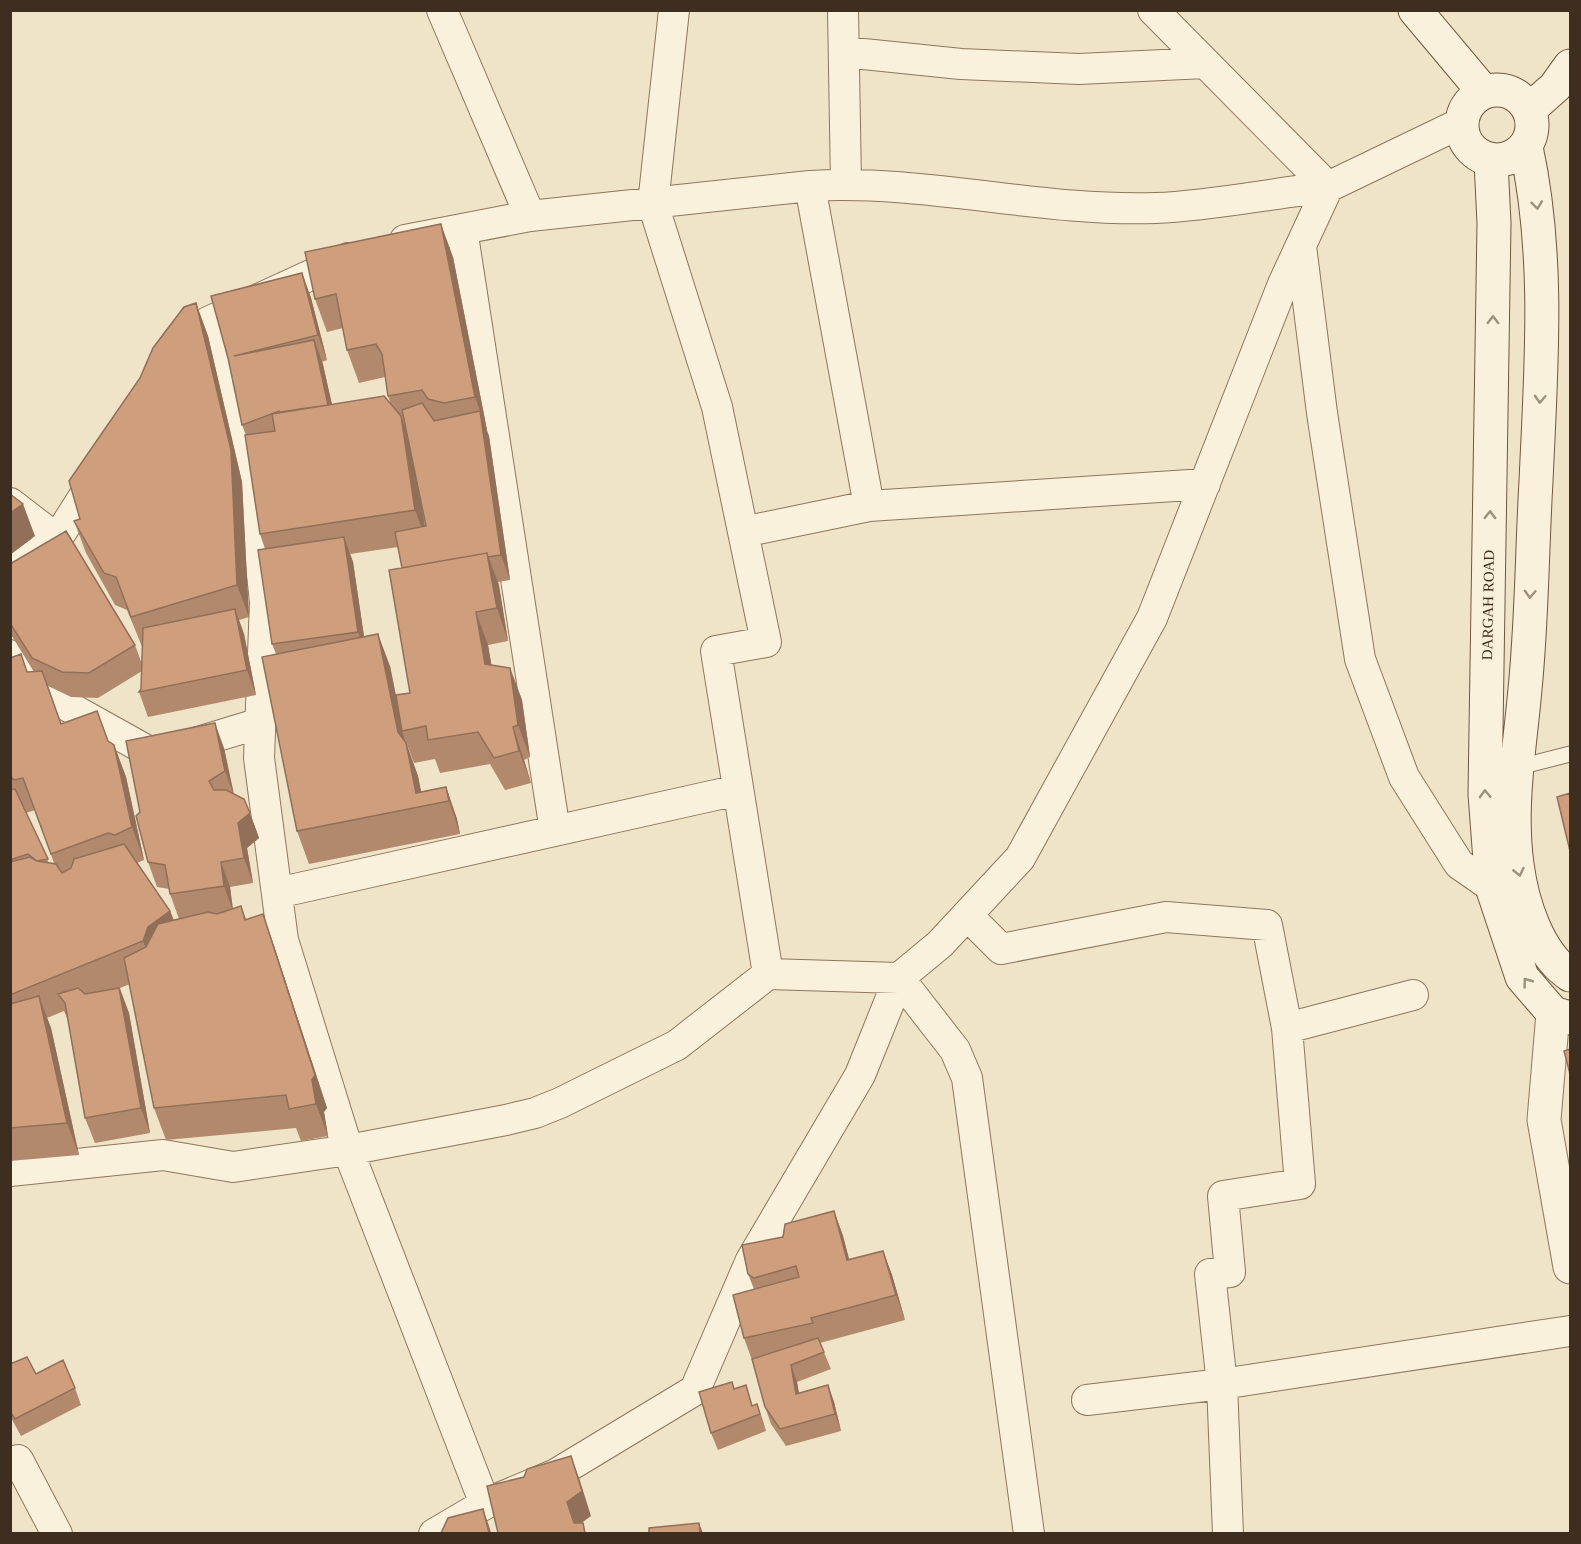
<svg xmlns="http://www.w3.org/2000/svg" width="1581" height="1544" viewBox="0 0 1581 1544" font-family="'Times New Roman',serif">
<style>
.lines{fill:none;stroke-linecap:round;stroke-linejoin:round}
.service-casing{stroke:#8d765c;stroke-width:17}
.minor-casing{stroke:#8d765c;stroke-width:32}
.tertiary-casing{stroke:#8d765c;stroke-width:35}
.secondary-casing{stroke:#6f573f;stroke-width:35}
.service{stroke:#faf1dc;stroke-width:15}
.minor{stroke:#faf1dc;stroke-width:30}
.tertiary{stroke:#faf1dc;stroke-width:33}
.secondary{stroke:#faf1dc;stroke-width:33}
.wall{fill:#b2896c;fill-rule:evenodd}
.shaded-wall{fill:#916f58}
.building{fill:#cf9f7d;stroke:#916f58;stroke-width:1.5}
.oneway{stroke:#9c907e}
.labels{text-anchor:middle;stroke-width:4.5;stroke-linejoin:round;paint-order:stroke}
.street-label{font-size:15px;fill:#3d2e20;stroke:#f7eed8}
</style>
<rect width="100%" height="100%" fill="#f0e4c8"/>
<g class="lines">
<!-- service casing -->
<g class="service-casing">
<path id="service" d="M1515,768L1570,754"/>
</g>
<!-- minor casing -->
<g class="minor-casing">
<path id="minor" d="M442,10L530,216
M674,10L653,204L717,407L766,642L716,651L768,974
M843,10L846,184
M1153,10L1328,187
M844,52L961,64L1079,69L1205,63
M462,229L555,831
M405,240L530,216L810,186C925,179 1040,212 1156,208C1211,206 1273,193 1328,187
M1301,246L1322,413L1360,659L1404,777L1459,864L1492,887
M208,322L250,463L265,602L259,758L283,940L348,1150L485,1504
M174,355L208,322L348,258
M10,503L57,539
M869,506L1205,484
M743,532L869,506L810,186
M10,573L57,539L98,474
M10,655L35,688L155,755L260,723
M277,893L738,790
M967,915L1001,949L1166,917L1267,925L1287,1028L1413,995
M10,1171L163,1155L233,1167L348,1150L506,1120L535,1113L560,1103L677,1045L768,974L899,978L955,1050L967,1078L1029,1534
M1087,1400L1222,1384L1570,1331
M10,1462L18,1460L57,1534
M434,1534L485,1504L556,1474L695,1390L751,1260L860,1075L899,978L940,944L1020,858L1152,618L1283,284L1328,187L1461,123
M1228,1534L1222,1384L1210,1274L1230,1272L1223,1196L1300,1184L1287,1028"/>
</g>
<!-- tertiary casing -->
<g class="tertiary-casing">
<path id="tertiary" d="M1553,1013L1544,1120L1570,1267"/>
</g>
<!-- secondary casing -->
<g class="secondary-casing">
<path id="secondary" d="M1415,10L1483,91
M1462 125a35 35 0 1 1 70 0a35 35 0 1 1-70 0Z
M1529,110L1555,87L1570,66
M1526,147C1550,257 1541,369 1536,481C1532,550 1532,620 1525,689C1520,747 1509,805 1517,864C1522,903 1538,953 1570,975
M1491,162L1494,223L1485,794L1492,887L1522,977L1553,1013L1570,1018"/>
</g>
<!-- service -->
<use href="#service" class="service"/>
<!-- minor -->
<use href="#minor" class="minor"/>
<!-- tertiary -->
<use href="#tertiary" class="tertiary"/>
<!-- secondary -->
<use href="#secondary" class="secondary"/>
</g>
<!-- wall -->
<path class="wall" d="M453,257L487,430H486L489,436L510,580L498,582L508,641L488,645L491,665L510,668L522,700L530,757L524,760L531,783L505,790L490,764L440,773L435,759L414,763L404,737L418,776L421,792L446,787L457,819L460,834L309,864L297,831L276,654L272,644L265,549L260,534L246,435L242,425L228,358L302,273L311,298L327,360L322,362L332,404L391,405L388,396L385,377L359,383L347,350L343,328L327,332L315,299ZM420,493L426,526H425L423,512ZM398,547L402,568L410,693L396,698L390,666L364,636L353,562L350,554Z
M196,303L208,336L242,482L249,617L239,620L244,634L256,695L148,717L139,692L141,689L142,671L98,698L71,697L48,686L61,724L97,711L108,742L114,745L126,777L144,860L137,863L170,911L174,920L179,919L170,894L169,889L157,887L148,862L224,748L234,794L250,813L259,838L247,848L253,883L230,887L233,909L241,906L246,919L274,946L327,1108L324,1112L328,1136L301,1141L296,1128L166,1140L154,1108L130,984L120,988L129,1013L150,1133L95,1143L85,1118L68,1020L64,1011L47,1018L51,1028L79,1155L10,1161V658L27,672H34L10,633V564L135,645L142,664L143,649L127,610L115,605L86,553L74,521L80,519ZM35,810L54,863H49L26,813Z
M834,1211L843,1236L849,1260L883,1251L892,1275L905,1320L820,1343L831,1369L797,1382L799,1393L828,1385L834,1402L841,1431L786,1446L771,1424L765,1407L752,1360L744,1338L754,1289L748,1274L783,1237Z
M10,1364L75,1388L81,1405L21,1436L10,1416Z
M735,1389L753,1406L757,1404L766,1431L718,1450L711,1433Z"/>
<!-- shaded-wall -->
<path class="shaded-wall" d="M441,224L453,257L487,430L475,397Z
M302,273L311,298L327,360L318,335Z
M196,303L208,336L242,482L249,617L237,585Z
M314,340L323,364L338,433L329,408Z
M480,411L489,436L510,580L501,555Z
M401,416L413,449L427,542L415,510Z
M23,504L35,536L10,555V513Z
M344,537L353,562L367,657L358,632Z
M487,553L499,585L508,641L497,608Z
M235,609L244,634L256,695L247,670Z
M476,612L488,645L497,696L485,664Z
M378,634L390,666L403,730L402,731L404,737L410,765L398,732Z
M510,668L522,700L530,757L518,725Z
M215,723L224,748L234,796L225,771Z
M513,727L524,760L531,783L519,751Z
M406,743L418,776L424,806L416,793Z
M114,745L126,777L144,860L132,827Z
M446,787L457,819L460,834L449,801Z
M250,813L259,838L247,848L253,883L244,858L238,823Z
M221,862L230,887L233,911L224,886Z
M170,911L182,944L155,974L143,941L148,927Z
M263,914L274,946L327,1108L324,1112L328,1136L316,1104Z
M119,988L129,1013L150,1133L141,1108Z
M39,996L51,1028L79,1155L67,1123Z
M834,1211L843,1236L856,1285L847,1260Z
M883,1251L892,1275L905,1320L896,1295Z
M791,1365L797,1382L802,1411L796,1394Z
M828,1385L834,1402L841,1431L835,1414Z
M757,1404L763,1421L766,1431L760,1414Z
M571,1456L580,1481L591,1516L576,1527L567,1502Z
M483,1509L489,1526L491,1533H489Z
M699,1523L703,1533H700Z"/>
<!-- building -->
<path class="building" d="M441,224L475,397L444,403L428,399L422,390L388,396L382,354L376,344L347,350L336,294L315,299L305,252Z
M302,273L318,335L234,356L314,340L328,405L280,412L279,411L242,425L228,358L211,296Z
M196,303L231,450L237,585L131,617L116,577L104,573L74,521L80,519L69,481L140,378L153,348L184,307Z
M384,396L401,416L415,510L260,534L245,435L275,431L272,414Z
M422,403L434,421L480,411L501,555L488,557L487,553L402,568L395,532L426,526L402,410Z
M10,494L23,504L10,513Z
M66,531L135,645L89,673L62,672L32,658L10,623V564Z
M344,537L358,632L272,644L258,550Z
M487,553L497,608L476,612L485,664L510,668L518,725L513,727L519,751L494,758L478,732L428,740L426,726L402,731L396,695L410,693L389,570Z
M235,609L247,670L139,692L141,689L143,628Z
M378,634L398,732L406,743L416,793L446,787L449,801L297,831L262,657Z
M21,654L27,672L42,671L61,724L97,711L108,741L114,745L132,827L115,835L108,833L51,854L23,778L14,780L10,776V658Z
M215,723L225,771L209,781L214,790H226L244,799L250,813L238,823L244,858L221,862L224,886L170,894L165,865L148,862L136,816L140,812L126,741Z
M15,789L48,859L37,861L28,854L10,860V790Z
M1570,793V851L1557,797Z
M124,844L170,911L148,927L143,941L10,995V862L30,857L37,861L56,864L62,873L71,868L74,859Z
M241,906L245,920L263,914L315,1075L312,1080L316,1104L289,1109L286,1095L154,1108L124,958L146,947L158,924L208,912L217,914Z
M78,988L85,994L119,988L141,1108L85,1118L65,1003L58,994Z
M39,996L67,1123L10,1128V1004Z
M1570,1049V1074L1564,1051Z
M834,1211L847,1260L883,1251L896,1295L811,1318L813,1323L744,1338L733,1295L799,1277L796,1266L754,1278L748,1274L742,1245L783,1237L785,1224Z
M818,1338L824,1352L791,1365L796,1394L828,1385L835,1414L780,1429L765,1407L752,1359Z
M27,1357L36,1374L63,1360L75,1388L15,1419L10,1411V1364Z
M732,1382L734,1389L746,1385L752,1406L757,1404L760,1414L711,1433L699,1392Z
M571,1456L582,1491L567,1502L574,1523H583L585,1533H498L487,1486L524,1477L527,1469Z
M483,1509L489,1533H441L448,1518Z
M699,1523L700,1533H649V1528Z"/>
<!-- one-way arrows -->
<defs><path id="oneway-chevron" d="M-2-3.5L2.5 0L-2 3.5" fill="none" stroke-width="1.6" stroke-linecap="round" stroke-linejoin="round" transform="scale(1.5)"/></defs>
<g class="oneway">
<use href="#oneway-chevron" transform="translate(1537 205) rotate(83)"/>
<use href="#oneway-chevron" transform="translate(1493 320) rotate(-89)"/>
<use href="#oneway-chevron" transform="translate(1540 399) rotate(93)"/>
<use href="#oneway-chevron" transform="translate(1490 515) rotate(-89)"/>
<use href="#oneway-chevron" transform="translate(1530 594) rotate(93)"/>
<use href="#oneway-chevron" transform="translate(1485 794) rotate(-92)"/>
<use href="#oneway-chevron" transform="translate(1519 872) rotate(77)"/>
<use href="#oneway-chevron" transform="translate(1527 982) rotate(-127)"/>
</g>
<g class="labels">
<!-- street labels -->
<g class="street-label">
<text transform="translate(1488 605) rotate(-89)" y="5">DARGAH ROAD</text>
</g>
</g>
<!-- border -->
<rect width="1581" height="1544" fill="none" stroke="#3d2e20" stroke-width="24"/>
</svg>
